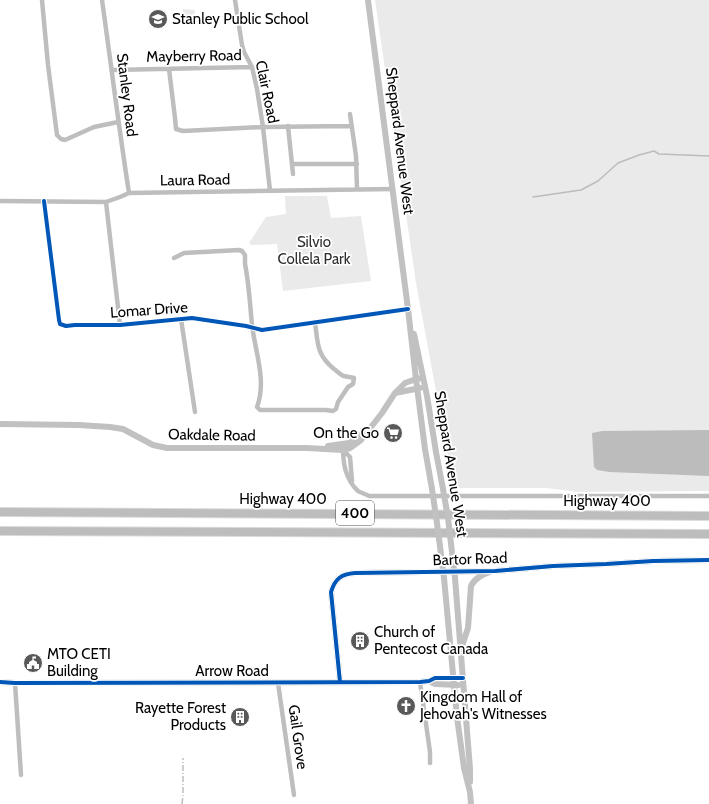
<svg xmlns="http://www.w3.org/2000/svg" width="709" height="804" viewBox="0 0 709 804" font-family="Cabin,sans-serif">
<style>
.green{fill:#eaeaea}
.water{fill:#bcbcbc}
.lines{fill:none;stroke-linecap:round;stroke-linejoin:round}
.stream{stroke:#bcbcbc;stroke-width:1.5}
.highway-casing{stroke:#dbdbdb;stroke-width:10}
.street{stroke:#bebebe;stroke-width:4.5}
.secondary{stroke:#c1c1c1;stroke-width:6}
.highway{stroke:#bdbdbd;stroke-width:8}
.rail{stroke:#bdbdbd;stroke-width:1.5;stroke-dasharray:6 2 1 2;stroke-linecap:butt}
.secondary-bridge{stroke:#c1c1c1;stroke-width:6}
.cycleway-casing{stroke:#fff;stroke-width:6}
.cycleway{stroke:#0057b8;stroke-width:4}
.labels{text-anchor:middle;stroke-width:3.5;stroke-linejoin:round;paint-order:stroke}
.shield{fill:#fff;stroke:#4c4c4c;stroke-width:1}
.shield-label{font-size:14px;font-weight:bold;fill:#000}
.poi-label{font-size:15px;fill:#000;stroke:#fff;text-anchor:start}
.street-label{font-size:15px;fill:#000;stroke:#fff}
.park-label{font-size:15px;fill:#2f2f2f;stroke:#fff}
</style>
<rect width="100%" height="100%" fill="#fff"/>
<!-- green -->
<path class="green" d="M375,0H709V491L578,492L546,488H454L459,484L453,483L416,283Z
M183,9L195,10L194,19L182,18Z
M285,196H327L331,218L361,216L371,281L283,291L277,244L251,245L249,243L266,217L286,214Z"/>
<!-- water -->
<path class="water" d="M709,430V476L609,472L597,470L594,467L592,433L602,431Z"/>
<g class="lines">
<!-- stream -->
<path class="stream" d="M533,197L581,190L598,181L618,163L639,155L654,151L659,154L709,156"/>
<!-- highway casing -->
<g class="highway-casing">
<path id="highway" d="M0,512L709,516
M0,531L709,534"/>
</g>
<!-- street -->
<path class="street" d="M42,0L48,65L57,135L61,139L65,140L94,127L118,122
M102,0C111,64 119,129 129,193
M235,0L242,45L244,52L252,67L257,89L263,127L270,191
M169,69L175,118L176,129L183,131L263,127L351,126
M112,70L252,67
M350,114L356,156L357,189
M288,126L293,174
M292,164H357
M0,201L106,202L120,197L129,193L393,189
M44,201L59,320L60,324L66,326L75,325H120L192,318L246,326L262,330L408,309
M106,202L120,325
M174,258L184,253L239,250L242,251L245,255V264C249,284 250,305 252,325C255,351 267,381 257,407L260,410H326L333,411L336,409L338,402L348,387L353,384L354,378C350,377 348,377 344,376C341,375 337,371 334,369C316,354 318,343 315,322
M181,319L195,412
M343,447C343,463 345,479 358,491C361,493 366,494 369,496H709
M343,450L350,457L352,481
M420,682L430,752V763
M15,683L21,775
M278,683L294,795"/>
<!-- secondary -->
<path class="secondary" d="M368,0L408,309L416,379L425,449L432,489
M414,334L427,396L436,452L443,489
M395,393L420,388
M0,424L79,425L110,427L123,429L153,445L167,448H307L343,450L350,448L361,440L382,413L395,393L405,383L416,379L423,378
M328,446L349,443L365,432
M444,578L457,717L464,768L470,792L471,804
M455,578L470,769V782
M462,647L464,640L468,628L471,586C475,578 482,575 490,572
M429,681L435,684L458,685
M0,682L15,683L420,682L429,681L435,678H463
M340,682L331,592C335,579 341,574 355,573L495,571L553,566L606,564L653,561L709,560"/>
<!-- highway -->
<use href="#highway" class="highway"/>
<!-- rail -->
<path class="rail" d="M182,804L183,795V758"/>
<!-- secondary-bridge -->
<path class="secondary-bridge" d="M432,489L437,523L444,578
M443,489L448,518L455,578"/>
<!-- cycleway casing -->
<g class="cycleway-casing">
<path id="cycleway" d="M44,201L59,320L60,324L66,326L75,325H120L192,318L246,326L262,330L408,309
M0,682L15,683L420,682L429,681L435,678H463
M340,682L331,592C335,579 341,574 355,573L495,571L553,566L606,564L653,561L709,560"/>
</g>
<!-- cycleway -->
<use href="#cycleway" class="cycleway"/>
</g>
<!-- icons -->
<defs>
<g id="school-disc" transform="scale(1)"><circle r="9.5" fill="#595959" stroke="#fff"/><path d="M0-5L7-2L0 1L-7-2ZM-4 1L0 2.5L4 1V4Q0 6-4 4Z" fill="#fff"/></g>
<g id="supermarket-disc" transform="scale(1)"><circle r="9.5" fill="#595959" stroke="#fff"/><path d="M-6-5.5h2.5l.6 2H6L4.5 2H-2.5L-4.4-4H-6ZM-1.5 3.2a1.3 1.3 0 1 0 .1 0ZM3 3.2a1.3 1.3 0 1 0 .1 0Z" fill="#fff"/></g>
<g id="building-disc" transform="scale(1)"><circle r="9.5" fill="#595959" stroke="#fff"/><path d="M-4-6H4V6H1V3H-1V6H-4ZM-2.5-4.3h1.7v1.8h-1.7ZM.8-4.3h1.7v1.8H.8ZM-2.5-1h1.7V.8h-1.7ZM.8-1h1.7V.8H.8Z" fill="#fff"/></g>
<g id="civic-disc" transform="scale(1)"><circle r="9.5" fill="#595959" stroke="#fff"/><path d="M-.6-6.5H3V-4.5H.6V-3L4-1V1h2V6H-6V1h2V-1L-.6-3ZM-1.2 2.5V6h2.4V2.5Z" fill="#fff"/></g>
<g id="church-disc" transform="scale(1)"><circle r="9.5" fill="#595959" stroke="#fff"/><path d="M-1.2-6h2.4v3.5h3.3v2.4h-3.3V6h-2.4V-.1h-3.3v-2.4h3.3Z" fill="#fff"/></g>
</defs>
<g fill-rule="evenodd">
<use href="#school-disc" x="158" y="19"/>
<use href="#supermarket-disc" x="393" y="433"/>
<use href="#building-disc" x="360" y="641"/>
<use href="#civic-disc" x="33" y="663"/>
<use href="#church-disc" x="406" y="706"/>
<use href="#building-disc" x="240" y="717"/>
</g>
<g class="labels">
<!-- shield labels -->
<rect class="shield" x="336" y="501" width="38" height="24" rx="3"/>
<g class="shield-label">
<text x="355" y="518">400</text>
</g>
<!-- poi labels -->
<g class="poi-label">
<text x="172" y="24">Stanley Public School</text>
<text x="379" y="438" text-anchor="end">On the Go</text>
<text x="374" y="637">Church of<tspan x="374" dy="17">Pentecost Canada</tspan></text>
<text x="47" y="659">MTO CETI<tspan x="47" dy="17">Building</tspan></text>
<text x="420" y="702">Kingdom Hall of<tspan x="420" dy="17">Jehovah's Witnesses</tspan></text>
<text x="226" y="713" text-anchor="end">Rayette Forest<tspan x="226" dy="17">Products</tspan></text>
</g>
<!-- street labels -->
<g class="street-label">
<text transform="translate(194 56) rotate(-1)" y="5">Mayberry Road</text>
<text transform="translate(267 92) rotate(78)" y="5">Clair Road</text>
<text transform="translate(127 95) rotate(83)" y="5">Stanley Road</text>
<text transform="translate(400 141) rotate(83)" y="5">Sheppard Avenue West</text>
<text transform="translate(195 180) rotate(-1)" y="5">Laura Road</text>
<text transform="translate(149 310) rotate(-4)" y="5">Lomar Drive</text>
<text transform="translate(212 435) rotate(1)" y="5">Oakdale Road</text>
<text transform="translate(451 464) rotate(81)" y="5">Sheppard Avenue West</text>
<text x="283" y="504">Highway 400</text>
<text x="607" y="506">Highway 400</text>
<text transform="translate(470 559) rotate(-2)" y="5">Bartor Road</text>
<text x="232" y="676">Arrow Road</text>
<text transform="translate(298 737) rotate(82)" y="5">Gail Grove</text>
</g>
<!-- park labels -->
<g class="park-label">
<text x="314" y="247">Silvio<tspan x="314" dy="17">Collela Park</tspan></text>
</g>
</g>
</svg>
